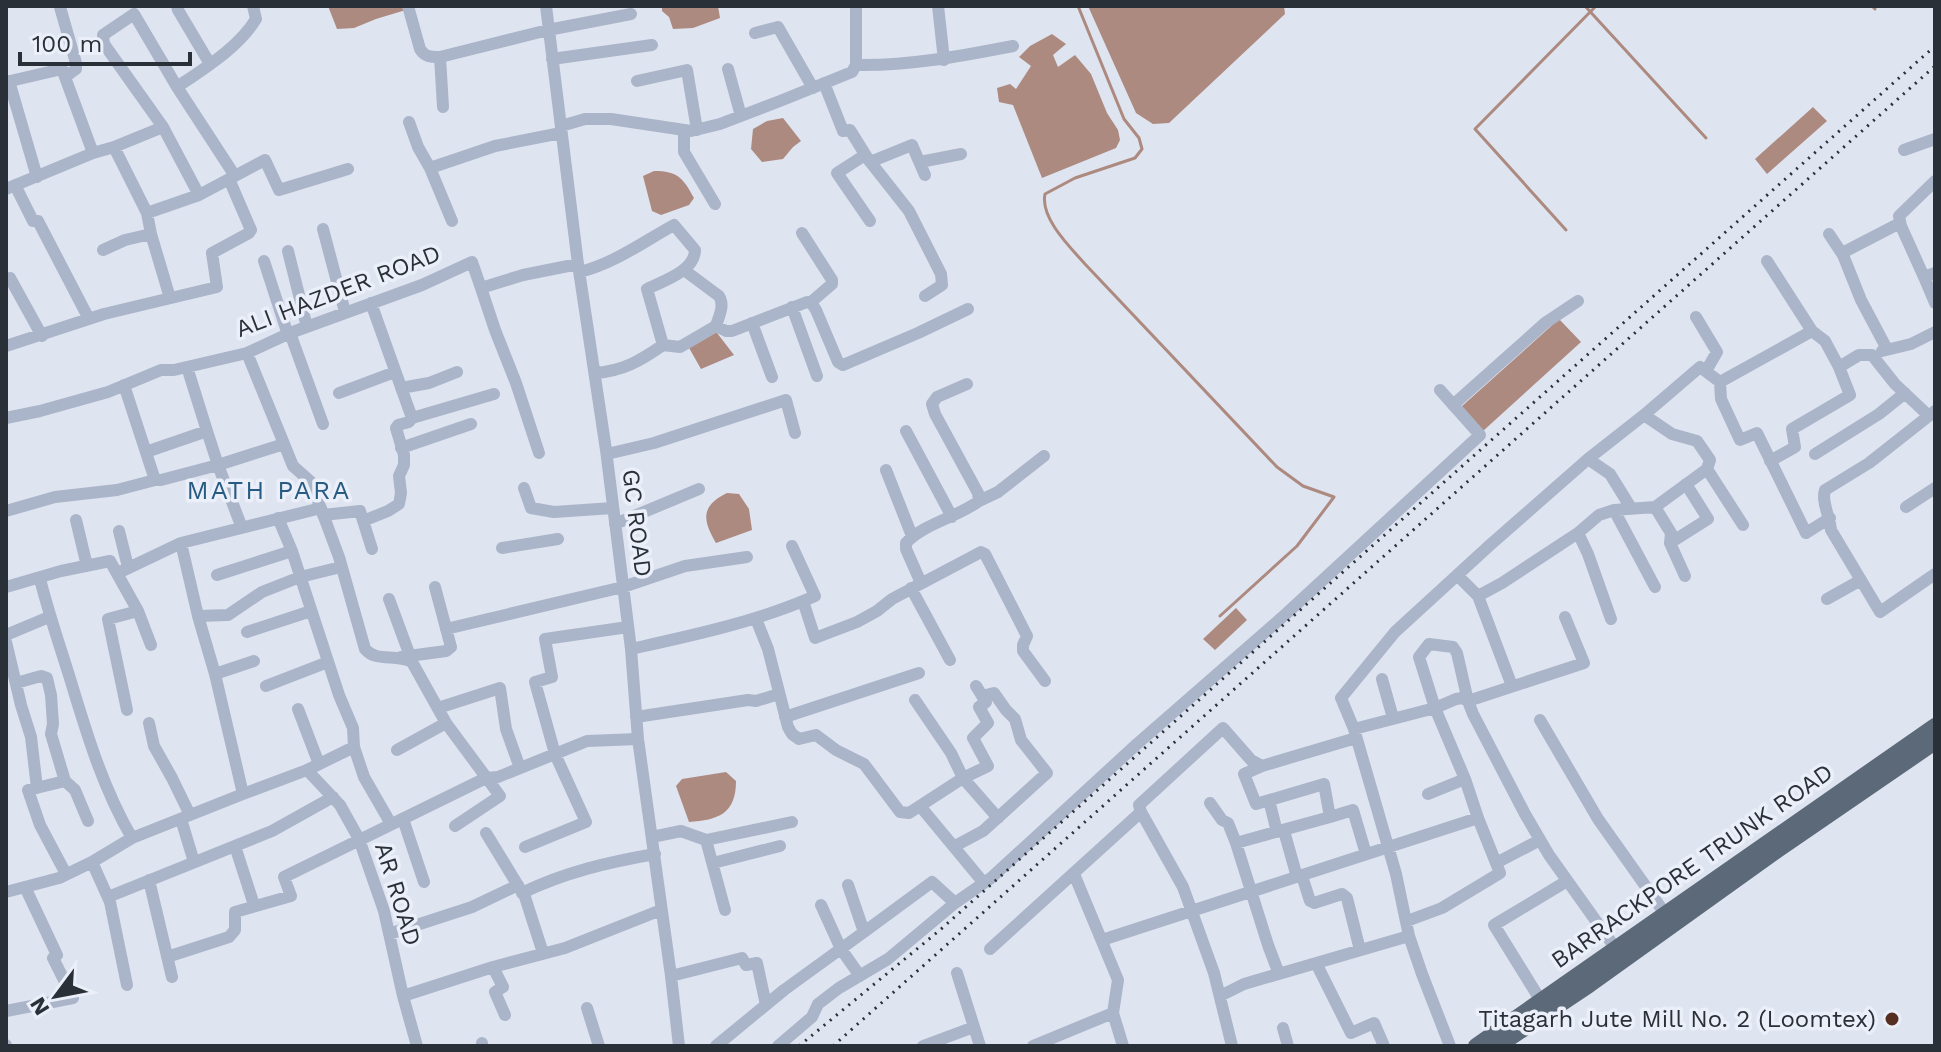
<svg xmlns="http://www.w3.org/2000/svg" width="1941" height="1052" viewBox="0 0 1941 1052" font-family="'Work Sans',sans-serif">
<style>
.water{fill:#ad8a7f}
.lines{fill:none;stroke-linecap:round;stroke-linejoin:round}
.stream{stroke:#ad8a7f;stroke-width:3}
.minor{stroke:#abb5c9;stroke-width:12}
.major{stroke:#5c6978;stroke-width:16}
.rail{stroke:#2a3037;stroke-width:3;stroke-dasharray:2 6;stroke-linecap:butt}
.poi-dot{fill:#562f22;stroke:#ebeff9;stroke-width:3}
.labels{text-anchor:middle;stroke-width:7;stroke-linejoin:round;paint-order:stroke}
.street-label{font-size:24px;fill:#2a3037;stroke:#ebeff9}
.poi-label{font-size:24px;fill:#2a3037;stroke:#ebeff9;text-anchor:end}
.neighbourhood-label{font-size:26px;letter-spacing:2px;fill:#275b81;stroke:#ebeff9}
</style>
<rect width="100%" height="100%" fill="#dfe4f1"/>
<!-- water -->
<path class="water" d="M328,6H419L376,19L354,28L337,29Z
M662,6H718L720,18L693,28L673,29L669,17L662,11Z
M1088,6H1284L1285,14L1169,123L1153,124L1136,113Z
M1052,34L1066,44L1053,55L1058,67L1075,55L1091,74L1107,113L1118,130L1120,140L1116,148L1042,178L1013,105L999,102L997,88L1010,84L1016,89L1031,66L1019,57L1030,46Z
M1813,107L1827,121L1767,174L1755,159Z
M783,118L801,141L793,147L783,159L762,162L751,149L753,129L767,121Z
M654,171C678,171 683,178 694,198L689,205L661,215L652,211L643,176Z
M1559,319L1581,342L1483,431L1461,407Z
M714,329L734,355L701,369L688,346Z
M727,493L739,494L749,509L752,530L716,543C702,519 701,506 727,493Z
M1236,608L1247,620L1215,650L1203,639Z
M726,772L736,781C736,814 718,820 689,822L676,786L682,779Z"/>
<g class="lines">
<!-- stream -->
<path class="stream" d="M1078,6L1124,119L1139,138L1142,149L1135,158L1075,178L1045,194C1040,218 1070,247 1085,264L1277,467L1303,486L1334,497L1297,546L1220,616
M1585,6L1706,138
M1872,6L1875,9
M1566,230L1475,129L1596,6"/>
<!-- minor -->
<path class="minor" d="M177,6L178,10L210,64
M408,6L420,49C425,57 430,57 440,57L548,30L631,14
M546,6L578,264L606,450L631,649L638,739L671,976L679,1046
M938,6L944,60
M60,7L76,63V69L65,77
M755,33L778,27L813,88
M440,57L443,107
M552,59L652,45
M856,65C910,66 961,56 1013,46
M728,69L741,116
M9,81L37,177
M637,81L687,70L697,130
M6,82L62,69L93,153
M824,83L843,131L850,130L868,159L909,211L941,274L942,285L925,296
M177,87C205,68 239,47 256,19L253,6
M409,122L418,147L430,168L452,221
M561,126L585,119H611L691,131L720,124L780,101L852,72L856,65V6
M163,127L114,147L147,213L151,234L170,298
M684,131V152L715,204
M1904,150L1935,139
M865,155L837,173L870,221
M870,162L912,145L925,175
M920,162L961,154
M430,168L495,146L561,133
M15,185L33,221H38L89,319
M6,189L93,153L114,147
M199,195L163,127L104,44L103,35L134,14L177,87L235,176
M147,213L199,195L265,160L279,190L348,169
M323,229L345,312
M802,233L832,280V284L810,303
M1829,234L1843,255L1861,300L1887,349
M103,250L125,240L151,234
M288,251L307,327
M1842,253L1900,223
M264,261L288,335
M1767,261L1812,331
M684,270L719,296C725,306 719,315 716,326
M580,272C615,263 643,242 674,225L695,250C695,271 663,281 647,289L663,345
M1935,273L1924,277L1935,303
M1924,277L1901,226L1899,216L1935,181
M6,279L10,278L42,336
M481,288L495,330L516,383L539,453
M792,307L817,376
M1696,317L1717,352L1706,371
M752,323L772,377
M290,333L323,424
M6,346L104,314L217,287L212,253L249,233L251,230L229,179
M1882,351L1911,344L1935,332
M247,353L293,466L311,482L339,557L365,649C377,663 395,653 412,662L446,723L500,796L455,826
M187,367L207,431
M595,373C623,371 640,361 663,345L680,347L716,326L726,331H732L807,302L812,304L816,310L838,362L843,365L918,333L968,309
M1720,382L1721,399L1740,440L1757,433L1806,533L1830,518
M401,388L429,383L457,372
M339,393L395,372
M1453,405L1545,323L1578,301
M1935,411L1869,463L1825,490C1821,501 1830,517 1831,530L1880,612L1935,574
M6,418L40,411L108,392L161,370H174L247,353L290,333L422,285L472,262L481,288L523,275L578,264
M412,418L494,394
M906,431L952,517
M401,448L471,424
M146,452L207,431L218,465L242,528
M607,454L654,443L786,400L795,433
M1815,454L1879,414L1905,393
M1588,459L1610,474L1631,508
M1770,461L1795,447L1792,429L1850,395L1839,367
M1707,469L1743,525
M886,470L912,536
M155,480H161L218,465L284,444
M524,488L531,508L554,512L613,508
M979,501L998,492L1044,456
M1655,507L1671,533L1670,543L1685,576
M1906,507L1935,488
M1614,510L1655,587
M6,511L55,497L117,490L155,480L124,385
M323,515L360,511L372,549
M278,518L292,551L339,695L353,728L354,747L364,777L391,824
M76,520L87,566
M363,521L388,511L399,504L401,493L399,476L404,465V455L396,428L398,425L409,422L412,418L371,303
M615,524L699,489
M119,531L128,567
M1578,533L1588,554L1611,619
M1670,543L1708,519L1686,484
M502,548L558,539
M118,573L181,543L321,508
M217,575L292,551
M1457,575L1478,596L1512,686
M40,579C49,615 61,649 72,685C88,738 104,790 132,838
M921,583L906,549V543C923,524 958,517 979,501L978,493L935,414L932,404L937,397L967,384
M6,587L61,571L110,561L138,611L151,645
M911,588L950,660
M1478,596L1502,583L1578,533L1599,515L1614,510L1655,507L1707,469L1710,460L1697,441L1672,434L1644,415
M389,599L410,656
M1827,599L1861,580
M803,601L815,638L857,622L877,611L892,599L981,552L985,554L1027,636L1023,645V651L1045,681
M198,616L228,615L262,592L300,577L341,567
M1565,617L1584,663L1468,701L1473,714L1525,814L1549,855L1616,949
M756,619L768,649L788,727L792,734L799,739L816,735L836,750L864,764L900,812L909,813L963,778L988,766L973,738L988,723L979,707L986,702L976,686
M446,629L623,587L685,566L747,557
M247,632L311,611
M6,635L49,617
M6,642L21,705L31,737L37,788
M631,649C694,635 756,622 815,596L792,546
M401,657L446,651L451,647L435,587
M215,674L254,661
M1382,679L1393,718
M16,683L41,676L47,678L51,695L53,724L51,734L65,781L75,790L88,821
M266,686L328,662
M915,700L951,753L963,778L998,818
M438,708L500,688L506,729L520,768
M298,709L319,764
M127,710L108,619L138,611
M636,717L748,700L756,701L779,694
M785,717L919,673
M1540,720L1598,819L1666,915
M149,723L154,746L172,778L190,815
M1356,738L1262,766L1244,774L1256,804L1324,784L1330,817L1353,810L1366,854
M397,750L446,723
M307,770L340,805L359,839L384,911L403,996L417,1046
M65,781L28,790L40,825L66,874
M243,794L307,770L354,747
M1428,794L1465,779
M1269,800L1277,832
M1210,803L1222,820L1228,823L1236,843L1268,945L1279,974
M920,806L983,882
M1141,812L1139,805L1223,728L1251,760L1262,766
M181,819L194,862
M403,819L424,882
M1284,831L1297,877
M486,833L525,897L543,953
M652,837L681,831L706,840L792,822
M706,840L725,910
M1236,843L1330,817
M235,846L254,905
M955,846L983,831L1047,773L1021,740L1015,719L1006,710L994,693L982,696
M525,847L586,822L555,754L535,682L552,677L545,639L628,627
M92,862L110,902L127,985
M713,863L780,846
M1496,863L1540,840
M1074,874L1118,980L1113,1013L1123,1046
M1302,876L1310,901L1314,903L1342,894L1347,898L1360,950
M149,880L172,977
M6,892L59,878L92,862L132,838L243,794L215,674L198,616L181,543
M522,893C565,872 609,862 655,854
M108,897L272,831L333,797
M821,905L841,949L860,976
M1407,921L1442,908L1500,873L1478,818
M864,932L932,882L955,903
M389,934L472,907L518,885
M1102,940L1478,818L1465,779L1435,708L1419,657L1429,644L1453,647L1457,653L1468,701L1462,698L1456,699L1435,708L1354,729
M990,949L1141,812L1183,887L1214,973L1232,1046
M167,957L229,937L235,930V912L291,896L284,877L486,778L498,777L587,741L638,739
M1316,963L1351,1033L1374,1023L1384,1046
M493,967L503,987L495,992L505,1015
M957,973L980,1046
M671,976L742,958L746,965L757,963L766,1005
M403,996L493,967L565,948L661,910
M1220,996L1244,984L1409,936
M1541,1001L1494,925L1567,881
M587,1008L599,1046
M6,1011L73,998L53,958L57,955L25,887
M1283,1028L1288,1046
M482,1043V1046
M6,1045V1046
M716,1046L784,990L864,932L848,885
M778,1046L812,1017L818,1004L839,988L888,959L955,903L991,878L1137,744L1287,613L1480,435L1440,390
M923,1046L974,1027
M1033,1046L1113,1013
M1450,1046L1422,974L1409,936L1396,874L1354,729L1341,698L1395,632L1490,545L1588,459L1644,415L1700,367L1720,382L1812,331L1825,341L1839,367L1859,355H1872L1895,384L1929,416"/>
<!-- major -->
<path class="major" d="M1476,1046L1935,726
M1498,1046L1589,985L1779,849L1935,742"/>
<!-- rail -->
<path class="rail" d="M799,1046L940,930L1935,46
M833,1046L1935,66"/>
</g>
<!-- markers -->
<circle class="poi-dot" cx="1892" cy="1019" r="8"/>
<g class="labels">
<!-- street labels -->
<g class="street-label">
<text transform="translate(338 291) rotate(-21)" y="8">ALI HAZDER ROAD</text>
<text transform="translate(637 523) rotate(83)" y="8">GC ROAD</text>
<text transform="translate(1692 866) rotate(-35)" y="8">BARRACKPORE TRUNK ROAD</text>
<text transform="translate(398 894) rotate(73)" y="8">AR ROAD</text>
</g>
<!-- poi labels -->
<g class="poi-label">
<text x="1876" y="1027">Titagarh Jute Mill No. 2 (Loomtex)</text>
</g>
<!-- neighbourhood labels -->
<g class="neighbourhood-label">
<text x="269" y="499">MATH PARA</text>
</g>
</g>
<!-- border -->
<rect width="1941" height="1052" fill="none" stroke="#2a3037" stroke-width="16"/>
<!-- north arrow -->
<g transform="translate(56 996) rotate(238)" stroke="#ebeff9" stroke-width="6" paint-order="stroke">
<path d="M0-6L14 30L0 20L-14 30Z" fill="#2a3037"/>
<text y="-12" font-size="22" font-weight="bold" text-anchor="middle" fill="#2a3037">N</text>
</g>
<!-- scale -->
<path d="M20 52v12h170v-12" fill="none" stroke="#2a3037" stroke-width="4"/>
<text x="32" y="52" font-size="24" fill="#2a3037" stroke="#ebeff9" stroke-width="6" paint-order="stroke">100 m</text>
</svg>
